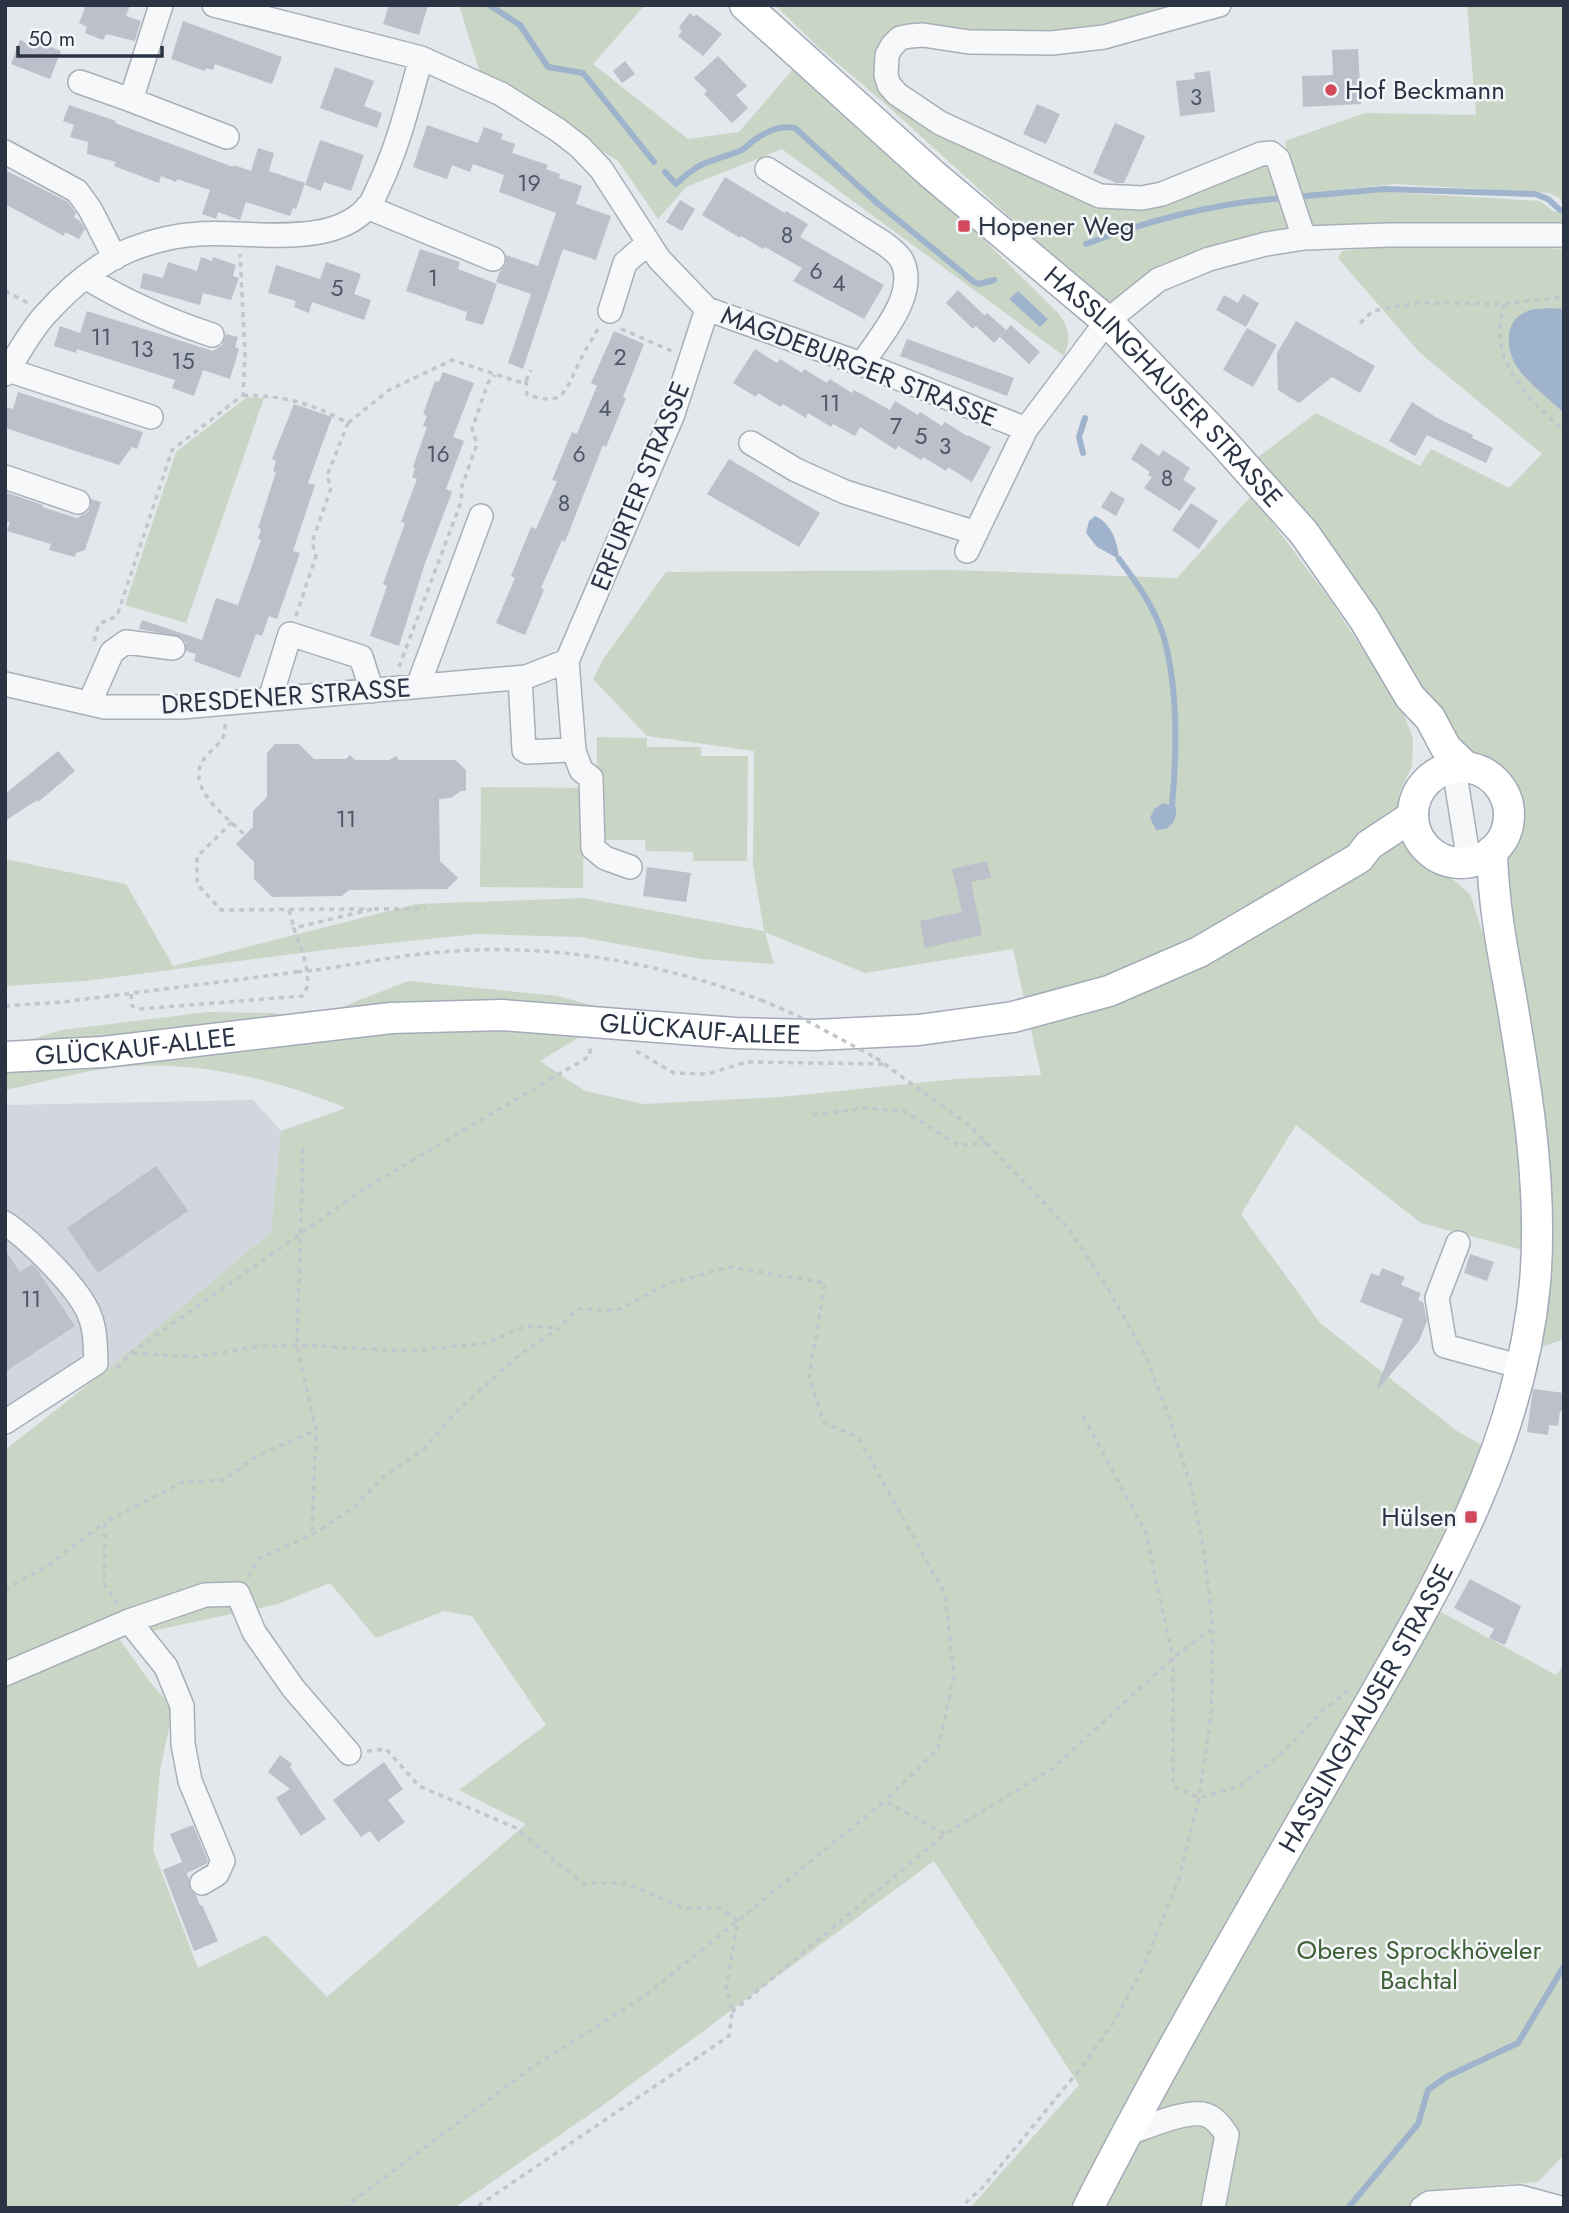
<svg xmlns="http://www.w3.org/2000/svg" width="1569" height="2213" viewBox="0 0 1569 2213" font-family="Jost,sans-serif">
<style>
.built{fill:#d2d6de}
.green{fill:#c9d6c5;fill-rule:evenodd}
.water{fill:#9fb4cc}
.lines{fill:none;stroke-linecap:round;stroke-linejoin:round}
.stream{stroke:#9fb4cc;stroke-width:6}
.building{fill:#bbc0ca}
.minor-casing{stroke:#a9aeb7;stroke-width:26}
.major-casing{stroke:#a3abb8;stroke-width:33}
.path{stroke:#c2c5cb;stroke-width:3.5;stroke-dasharray:5 5;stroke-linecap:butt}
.minor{stroke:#f7f8fa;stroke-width:23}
.major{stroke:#fff;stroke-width:30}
.path-bridge{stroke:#c2c5cb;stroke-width:3.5;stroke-dasharray:5 5;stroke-linecap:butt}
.poi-dot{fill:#d1495b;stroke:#f4f6f9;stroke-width:2.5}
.labels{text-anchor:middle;stroke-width:5;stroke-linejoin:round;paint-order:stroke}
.number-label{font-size:23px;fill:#4f5766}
.poi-label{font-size:26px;fill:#2b3445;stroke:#f4f6f9;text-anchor:start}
.street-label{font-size:26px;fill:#2b3445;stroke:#f4f6f9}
.park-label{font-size:26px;fill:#3f6138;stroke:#f4f6f9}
</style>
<rect width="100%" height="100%" fill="#e4e7ec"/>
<!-- built -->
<path class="built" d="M253,1100L281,1131L271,1232L109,1368L5,1436V1105Z"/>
<!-- green -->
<path class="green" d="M459,5H645L593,64L688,139L739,132L795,67L970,226L1059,314C1070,330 1071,339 1064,356L782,149L686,187L658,219L618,161L480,73Z
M775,5H1203L1104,34L897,36L887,86L1099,201L1261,165L1266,167L1277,184L1289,226L1283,231L1210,247L1161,264L1106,305L890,108L817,46Z
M1467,5H1564V227L1323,231L1308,220L1288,160L1285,141L1365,113L1476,115ZM1394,184L1549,193L1561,199L1563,213L1553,211L1540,201L1355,190L1320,192Z
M1408,244H1482L1564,249V1339L1536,1349L1503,857C1523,831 1531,789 1500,768C1485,758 1470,755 1456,743L1373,613L1257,458L1316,413L1420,466L1431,449L1509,488L1542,454L1420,353L1338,258L1342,251Z
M247,397L264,398L186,623L125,605L176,452Z
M1252,495L1333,604L1403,712L1413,739L1412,766L1399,794L1423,860L1444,872L1470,894L1489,953L1504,1021L1527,1251L1421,1223L1296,1125L1241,1214L1320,1323L1457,1431L1489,1449L1419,1600L1556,1675L1564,1665V2155L1538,2182L1442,2189L1443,2208H1095L1083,2203L1068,2208H970L1079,2085L934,1861L599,2108L454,2208H5V1450L109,1368L271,1232L281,1131L346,1108C272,1078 190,1058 110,1068C75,1073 40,1083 5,1090V1047L62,1030L208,1012L274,1013L309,1020L408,981L558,996L619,1013L540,1061L585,1091L644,1104L781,1097L956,1079L1041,1075L1013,949L865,973L765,932L774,964L701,959L580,937L477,934L332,949L85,981L5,986V859L126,884L173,966L416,904L584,898L764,931L753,865L754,751L647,736L593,679L604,658L666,572L951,570L1177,578ZM330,1583L376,1638L444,1611L472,1616L546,1725L459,1790L526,1824L327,1997L266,1935L198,1968L153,1850L160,1771L173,1708L149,1681L119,1638L278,1604Z
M597,737L647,738V747H701V756H748L747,861H693V852L646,851L645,840H596Z
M481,787L584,788L583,888L480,887Z"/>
<!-- water -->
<path class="water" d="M1018,291L1048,319L1040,327L1009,299Z
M1550,308L1564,309V413C1549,399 1523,379 1514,362C1505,343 1506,319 1528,311C1534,308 1543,309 1550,308Z
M1095,516C1111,523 1118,542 1119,559L1097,547L1086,533L1089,521Z
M1163,803L1176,807C1177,822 1171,830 1156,830L1150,818L1154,809Z"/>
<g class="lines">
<!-- stream -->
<path class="stream" d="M489,5L520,25L548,67L583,73L654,162
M665,172L676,184C701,160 710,162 740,151C745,149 749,144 753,141C765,132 780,125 795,128L876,202L974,282L979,284L994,280
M1295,197L1383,189L1535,194L1548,199L1560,210
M1086,244C1149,220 1216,203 1284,198
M1083,453L1079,437L1085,418
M1119,559C1137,583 1155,608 1164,638C1178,688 1177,754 1172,805
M1348,2208L1418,2124L1428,2090L1446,2077L1518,2043L1564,1966"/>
</g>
<!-- building -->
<path class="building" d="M86,5H130L126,16L141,21L135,41L106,34L103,40L85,33L87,27L79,23Z
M389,5H428L419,35L383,24Z
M690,13L694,17L696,14L722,34L703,56L678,36L682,31L679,27Z
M183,21L282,57L272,84L215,64L213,70L206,68L205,71L171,59Z
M20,40L36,46L38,42L61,51L50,79L11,64Z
M1358,49L1361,104L1303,107L1302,76L1333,75L1332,50Z
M718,56L747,86L736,95L748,108L732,123L704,94L707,91L694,78Z
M625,61L635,74L622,83L613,71Z
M335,67L374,81L364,106L382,113L377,128L320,108Z
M1210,71L1215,112L1180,116L1176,81L1195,79L1194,73Z
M1037,104L1060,114L1046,144L1023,134Z
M69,105L116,121L115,123L233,167L234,165L251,171L258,148L274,153L269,171L305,183L296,209L293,208L290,216L246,202L240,220L218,212L216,219L202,214L210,190L177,179L176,182L161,176L159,183L114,166L116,162L87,154L88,142L70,137L74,125L63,121Z
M1115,123L1145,136L1124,183H1116L1093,173Z
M427,125L478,143L484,127L503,134L501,139L515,144L512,153L548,165L546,169L560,174L559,178L582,186L576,204L611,216L596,260L563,249L523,369L508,363L531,294L496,282L500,271L506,264V255L538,266L556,213L499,192L504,175L473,164L470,172L452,165L447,179L413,167Z
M320,140L364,155L351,191L324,182L321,191L305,185Z
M5,170L68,202L76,213L74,217L80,221L85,229L79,239L65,232L64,236L5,204Z
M725,177L785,213L786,211L808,224L800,237L884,285L864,319L793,281L802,268L765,247L763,249L741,236L740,238L702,215Z
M680,200L695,209L682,231L666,222Z
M420,249L460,262L458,269L497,284L483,325L465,320L467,312L406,291Z
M201,257L212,261L213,257L236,265L233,276L239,278L231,300L203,293L200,305L140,288L143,273L163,278L168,262L197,271Z
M326,262L361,274L354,294L371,300L364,320L312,302L309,313L294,307L296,301L268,293L276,265L320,279Z
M958,290L985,316L973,329L946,303Z
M1243,294L1259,303L1246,327L1216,310L1224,295L1238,303Z
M87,311L213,351L222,345L226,334L238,337L235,347L239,349L230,379L203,370L194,396L172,388L175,380L77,349L76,353L54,346L60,326L80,333Z
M987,313L1006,330L994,343L976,326Z
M1296,321L1375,366L1360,393L1332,377L1299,403L1278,390L1277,353Z
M1011,325L1040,352L1029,364L1000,337Z
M1247,328L1277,345L1253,387L1223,370Z
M614,331L644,344L623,397L626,398L606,447L603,445L565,542L562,540L541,588L544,590L525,635L496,623L515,578L511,576L531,527L536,529L557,481L552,480L572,432L577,434L597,386L591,383Z
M907,339L1014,378L1007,396L900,356Z
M755,349L777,363L780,359L802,373L804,369L827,383L830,379L852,393L854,390L890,410L895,401L918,415L920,412L942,426L945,422L967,436L968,435L991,447L972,482L948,467L946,471L923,457L921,460L898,446L896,450L860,427L855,436L833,424L831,427L808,413L806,418L783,404L781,407L758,393L756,397L733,383Z
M443,372L474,383L453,437L464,441L446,489L452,492L424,566L399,646L370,636L387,586L383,584L405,523L401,522L417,479L412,477L415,468L413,467L427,427L423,426L427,416L423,414L435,381L439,382Z
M18,392L143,432L137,449L132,447L119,465L5,428V407L13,409Z
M1412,402L1437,418L1473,435L1472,438L1493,448L1486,463L1427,435L1415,456L1389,441Z
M294,404L332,417L308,483L315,485L293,551L300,553L277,619L269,616L262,636L256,634L240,678L194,661L196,654L186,651V643L181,637L139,629L142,620L202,640L216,598L238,605L261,540L258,539L261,529L258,528L276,472L273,471L276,461L272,459Z
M1141,443L1159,456L1163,450L1190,468L1183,480L1196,488L1180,511L1144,488L1152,477L1148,475L1150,472L1131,459Z
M729,459L820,513L799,547L707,494Z
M1111,491L1125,499L1116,516L1101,507Z
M5,492L43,505L42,507L77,518L88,512L91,506V499L101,502L85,550L76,553L75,557L49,550L51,544L7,531L10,522L5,521Z
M1191,503L1218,521L1199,549L1172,530Z
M275,744H299L314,759H346L350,755L355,760H389L396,756L399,760H455L466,770V791H461L451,798L439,799L440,861L458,878L447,889L349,890L342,896L272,897L254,879V862L236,844L253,827V811L267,797V753Z
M58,751L75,771L38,802L37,800L5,821V794Z
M987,861L991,878L971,882L982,935L925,948L920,921L962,912L952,869Z
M647,867L691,873L686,902L643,896Z
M156,1166L188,1211L98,1273L67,1228Z
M5,1250L20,1272L32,1264L38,1271L75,1326L5,1372Z
M1470,1254L1494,1262L1487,1281L1464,1273Z
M1382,1268L1405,1277L1401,1285L1421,1293L1418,1300L1423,1302L1427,1321L1419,1341L1379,1388L1377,1387L1403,1319L1360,1302L1371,1273L1379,1276Z
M1533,1389L1564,1393V1412L1560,1411L1558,1426L1549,1425L1548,1435L1527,1432Z
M1470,1579L1521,1606L1505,1645L1489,1638L1494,1629L1454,1608Z
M280,1755L292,1764L290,1767L326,1819L301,1836L276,1798L290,1789L268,1772Z
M384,1762L403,1789L388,1800L405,1822L378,1842L370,1831L361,1837L333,1800Z
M193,1825L208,1861L206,1864L187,1873L170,1834Z
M182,1862L189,1879L190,1890L196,1895L200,1906L202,1905L218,1941L194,1951L163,1870Z"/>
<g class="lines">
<!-- minor casing -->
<g class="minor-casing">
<path id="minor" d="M214,5L421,58L501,94L558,130L580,147L601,169L659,259L707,309L878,370L1026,429
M1219,5L1104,37L1052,43L969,42L923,35L910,36L900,38L892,46L887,55L886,75L889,85L897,94L940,123L1100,196L1142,198L1162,194L1261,154L1271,153L1278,159L1304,238
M80,82L131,100L161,5
M131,100L227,137
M5,152L77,191L90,209L115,258
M767,169L885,244C890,248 897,253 901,259C920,293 880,336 862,364
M367,207L493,259
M85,277C126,302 167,320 212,335
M610,311L625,263L648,243
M8,370L151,417
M5,374C18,355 29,333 44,316C68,289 98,263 132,249C153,241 176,235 199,234C249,230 336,251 371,203C374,198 377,190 380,184C399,144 409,101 421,58
M751,443L796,470L845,492L976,533
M5,477L78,502
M967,551L1026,429L1107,321L1158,280L1209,259L1266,244L1304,238L1388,235H1564
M520,678L524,750L527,752L570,750L574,747
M5,684L105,707H182L526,677L567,661
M418,686L481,516
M270,699L290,634L361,657L372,691
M90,702L112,652L126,642L173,648
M1454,768L1469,862
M630,867L605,858L593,848L591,778L581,770L574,751L567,661L673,414L707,309
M5,1223C29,1239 79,1288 89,1314C96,1330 95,1346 96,1363L5,1422
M1458,1243L1437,1298L1445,1346L1522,1367
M129,1621L205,1595L238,1594L254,1632L293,1688L349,1753
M5,1674L129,1621L166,1667L182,1706L183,1744L190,1781L223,1861L217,1874L202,1883
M1128,2133C1148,2127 1182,2111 1203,2114C1214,2116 1221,2126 1227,2135L1213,2208
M1422,2208L1429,2203L1520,2197L1561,2208"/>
</g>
<!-- major casing -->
<g class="major-casing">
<g id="major">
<path id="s1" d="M745,5L933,175L1107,321L1223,442L1304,533L1364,619L1410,697L1430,718L1446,748L1466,767"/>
<circle cx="1461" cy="815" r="48"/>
<path id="s2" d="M5,1057L103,1052L391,1018L502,1015L735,1033L814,1035L919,1030L1013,1017L1109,991L1199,952L1359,858L1369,845L1413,816"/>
<path id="s3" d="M1088,2208C1164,2059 1249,1914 1332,1769C1420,1614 1518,1467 1535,1283C1543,1188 1527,1092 1511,997C1502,949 1493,901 1492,851"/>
</g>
</g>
<!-- path -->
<path class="path" d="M5,291L28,303
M1504,304C1502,314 1499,326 1500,337C1503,376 1537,406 1564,431
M1360,323L1373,311L1400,306L1419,303L1504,304L1564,297
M621,329L672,351
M526,381L527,395C563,405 563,396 577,367C583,353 592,340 599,327
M243,395C285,396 311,403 348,423L389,390L452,360L519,382L526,381L531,370
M296,616L316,556L312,542L331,488L327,476L348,423
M94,641L99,624L117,616L172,450L243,395L245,354L240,254
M399,667L461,502L462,486L477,444L472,429L488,383L495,375
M225,724C226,740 217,745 207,755C180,785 226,816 245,835
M232,822L197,857V884L221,910L366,909
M374,909H426
M289,910L294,928
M316,970C358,964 400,955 442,952C550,942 660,963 761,1000
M131,994L132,1006L139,1009L303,996C315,978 300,947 294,928L373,909
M5,1006L63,1002L297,972
M636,1051L674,1073L708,1074L746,1062L883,1064
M876,1058L970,1126L1069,1229L1109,1290L1147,1359L1168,1414L1191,1486L1204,1551L1213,1628L1211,1715L1199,1798L1179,1878L1145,1963L1117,2017L1085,2063L983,2187L960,2208
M813,1115L867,1108L904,1111L958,1145L987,1143
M303,1148L297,1345L316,1430L312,1535
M133,1353L194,1357L255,1347L297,1345L412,1351L487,1343L525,1326L557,1328
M117,1368L131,1353L367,1187L590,1056V1044
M1083,1416L1146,1533L1173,1658V1786L1199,1798L1240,1786L1281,1754L1322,1711L1348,1691
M248,1577L259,1558L312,1535L353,1508L383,1477L423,1450L455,1413L519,1355L559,1328L577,1309L618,1310L667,1284L730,1267L825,1283L809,1377L824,1423L858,1437L945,1594L954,1676L938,1749L885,1801
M5,1590L50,1564L105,1522
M118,1604L104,1584L105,1522L183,1482L223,1480L259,1455L316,1430
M367,1751L386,1749L419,1786L516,1828L582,1883H625L684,1908H720L738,1921L726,1986L732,2012L729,2036L475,2208
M732,2012L945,1834L1053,1768L1173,1658L1213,1628
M344,2208L534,2066L645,1996L885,1801L945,1834"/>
<!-- minor -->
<use href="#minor" class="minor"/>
<!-- major -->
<use href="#major" class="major"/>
<!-- path-bridge -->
<path class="path-bridge" d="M297,972L316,970
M761,1000L796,1015L876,1058"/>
</g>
<!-- markers -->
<g class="poi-dot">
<circle cx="1331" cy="90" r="7"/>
<rect x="957" y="219" width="14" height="14" rx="3.5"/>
<rect x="1464" y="1510" width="14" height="14" rx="3.5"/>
</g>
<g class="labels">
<!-- number labels -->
<g class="number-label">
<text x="1196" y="105">3</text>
<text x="529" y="191">19</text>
<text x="787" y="243">8</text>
<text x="816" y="279">6</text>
<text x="433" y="286">1</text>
<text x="839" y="291">4</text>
<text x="337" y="296">5</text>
<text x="101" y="345">11</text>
<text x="142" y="357">13</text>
<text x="620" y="365">2</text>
<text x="183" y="369">15</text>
<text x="830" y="411">11</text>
<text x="605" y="416">4</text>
<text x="896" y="434">7</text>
<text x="921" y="444">5</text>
<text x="945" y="454">3</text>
<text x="438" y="462">16</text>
<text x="579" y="462">6</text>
<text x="1167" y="486">8</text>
<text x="564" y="511">8</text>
<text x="346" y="827">11</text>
<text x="31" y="1307">11</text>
</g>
<!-- poi labels -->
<g class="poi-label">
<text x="1345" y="99">Hof Beckmann</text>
<text x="978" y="235">Hopener Weg</text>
<text x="1457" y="1526" text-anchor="end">Hülsen</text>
</g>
<!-- street labels -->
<g class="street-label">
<text transform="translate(859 366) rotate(21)" y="9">MAGDEBURGER STRASSE</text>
<text dy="9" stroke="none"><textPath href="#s1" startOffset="567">HASSLINGHAUSER STRASSE</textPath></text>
<text transform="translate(640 486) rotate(-68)" y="9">ERFURTER STRASSE</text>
<text transform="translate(286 696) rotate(-4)" y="9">DRESDENER STRASSE</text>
<text dy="9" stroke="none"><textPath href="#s2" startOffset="698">GLÜCKAUF-ALLEE</textPath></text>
<text dy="9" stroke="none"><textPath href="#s2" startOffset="131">GLÜCKAUF-ALLEE</textPath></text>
<text dy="9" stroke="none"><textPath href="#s3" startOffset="572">HASSLINGHAUSER STRASSE</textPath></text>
</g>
<!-- park labels -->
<g class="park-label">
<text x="1419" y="1959">Oberes Sprockhöveler<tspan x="1419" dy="30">Bachtal</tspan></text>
</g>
</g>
<!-- border -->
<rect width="1569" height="2213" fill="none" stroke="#2b3445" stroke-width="14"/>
<!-- scale -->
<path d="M18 46v10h144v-10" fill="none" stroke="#2b3445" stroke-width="3.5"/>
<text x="28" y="46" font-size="21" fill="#2b3445" stroke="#f4f6f9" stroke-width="5" paint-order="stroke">50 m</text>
</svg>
